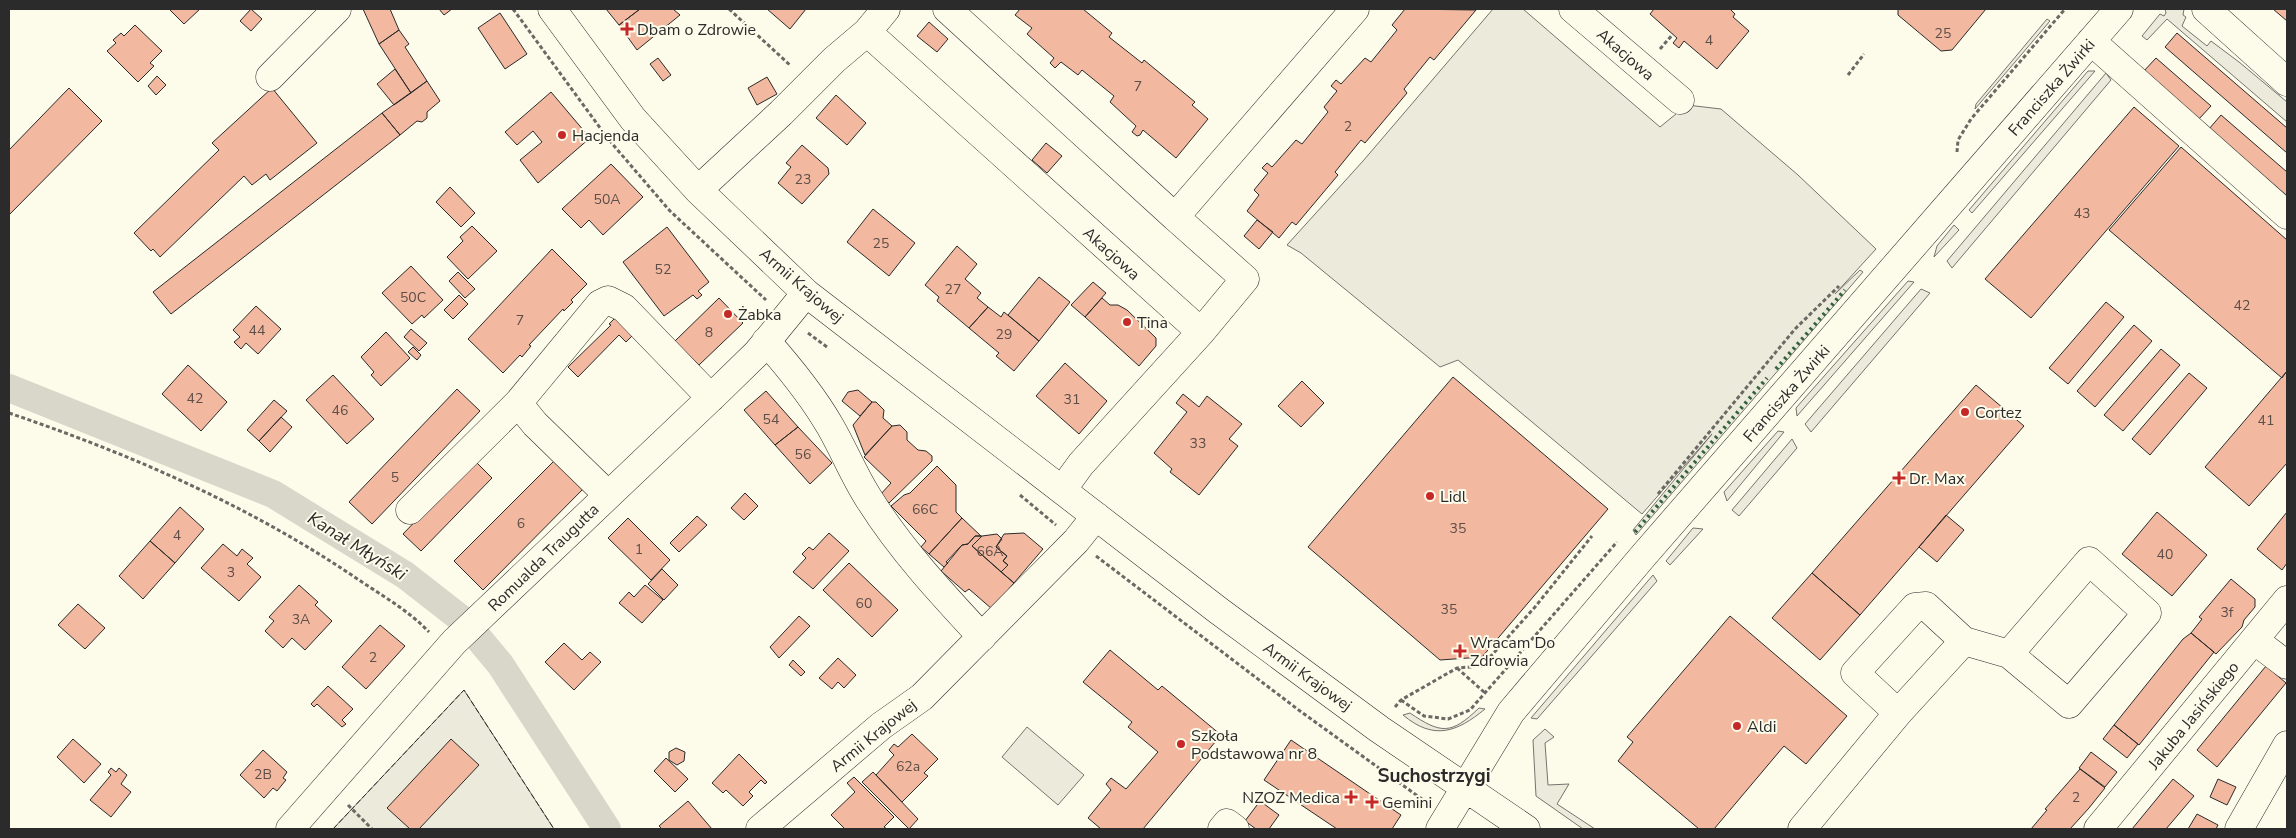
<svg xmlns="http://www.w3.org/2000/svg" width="2296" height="838" viewBox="0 0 2296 838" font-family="'Nunito Sans',sans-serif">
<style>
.green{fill:#ecebdb;stroke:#74746e}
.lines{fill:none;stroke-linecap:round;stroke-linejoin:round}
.canal{stroke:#d8d7c9;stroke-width:28}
.building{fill:#f2b8a0;stroke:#2b2b2b}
.minor-casing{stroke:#2b2b2b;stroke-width:29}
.path{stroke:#6a6964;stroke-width:3;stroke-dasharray:4 2.5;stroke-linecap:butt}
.minor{stroke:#fdfbea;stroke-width:28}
.hedge{stroke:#34623c;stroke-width:4;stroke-dasharray:2.5 4;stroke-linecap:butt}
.fence{stroke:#2b2b2b;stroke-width:1;stroke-dasharray:6 2.5;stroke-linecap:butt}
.poi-dot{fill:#c62828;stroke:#fdfbea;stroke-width:2}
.labels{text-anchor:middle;stroke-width:4;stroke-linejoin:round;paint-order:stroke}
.number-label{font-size:14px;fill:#5d4e48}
.poi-label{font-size:16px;fill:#2b2b2b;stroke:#fdfbea;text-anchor:start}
.street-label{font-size:16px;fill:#2b2b2b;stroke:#fdfbea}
.water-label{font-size:18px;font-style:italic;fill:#2b2b2b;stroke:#fdfbea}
.quarter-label{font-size:19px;font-weight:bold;fill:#2b2b2b;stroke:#fdfbea}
</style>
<rect width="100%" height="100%" fill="#fdfbea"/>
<!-- green -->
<path class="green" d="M1493,9H1523L1660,127L1687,105L1721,109L1798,175L1876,249L1835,294L1860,270L1863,272L1636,535L1633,530L1712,434L1642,514L1458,360L1440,367L1301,253L1287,245L1363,161Z
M2165,9H2184L2183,15L2186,17L2182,26L2207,46L2211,41L2239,62L2287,102V122L2167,19L2147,40L2142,36L2160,14L2164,16L2166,13Z
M2047,19L2050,21L1975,109L1976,104Z
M2088,71H2095L1972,213L1969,210Z
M2106,73L2111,80L1952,268L1947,261Z
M1954,225L1959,230L1934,257L1937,246Z
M1908,281L1914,282L1797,416L1796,408Z
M1921,289L1930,293L1811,432L1805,424Z
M1778,431L1784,432L1727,501L1724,492Z
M1792,439L1797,448L1739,516L1732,510Z
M1693,528L1703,529L1670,565L1666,561Z
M1653,575L1657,581L1537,719L1531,718Z
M464,690L554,829H333Z
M1479,708L1485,709C1457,732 1434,741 1403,715L1410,713C1441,734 1451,735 1479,708Z
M1027,727L1084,775L1058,805L1002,757Z
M1545,729L1554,737L1545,743L1548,785L1569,784L1557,804L1595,829H1583L1536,796L1533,740Z"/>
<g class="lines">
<!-- canal -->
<path class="canal" d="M9,388L273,494L405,575L464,621L500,664L607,829"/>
</g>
<!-- building -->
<path class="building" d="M169,9H200L184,24Z
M251,9L262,19L251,31L240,21Z
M363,9H390L399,30L379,44Z
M439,9H452L444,15Z
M606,9H640L619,25Z
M640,9H673L680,15L637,50L619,25Z
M767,9H806L790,29Z
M1020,9H1083L1112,33L1109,37L1142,63L1144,60L1195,102L1192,105L1208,119L1176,158L1143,130L1140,135L1137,136L1132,132L1136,126L1110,102L1114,96L1082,70L1078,75L1061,62L1055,68L1050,63L1054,58L1027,34L1032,28L1015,15Z
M1405,9L1476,10L1434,60L1430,57L1404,89L1407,93L1365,143L1361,140L1335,172L1338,175L1296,225L1292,222L1279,238L1247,211L1259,195L1254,190L1268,173L1262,168L1267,163L1272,167L1296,140L1302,144L1328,112L1324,107L1337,91L1331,86L1336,80L1341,84L1365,58L1371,62L1397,30L1392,25Z
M1654,9H1730L1735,14L1733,17L1749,31L1717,69L1684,41L1679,48L1673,43L1677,38L1650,14Z
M1898,9H1986L1952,50L1941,51L1898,15Z
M2273,9H2287V21Z
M500,13L527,54L505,69L478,28Z
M929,22L948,39L937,52L917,36Z
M135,25L162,51L150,63L154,66L138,82L107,51L116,43L113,40L121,33L124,36Z
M399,30L409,44L405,47L427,81L411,93L379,44Z
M2177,33L2287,128V153L2165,47Z
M658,58L671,75L663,81L650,64Z
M2156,58L2211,106L2198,120L2143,72Z
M395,69L411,93L394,105L377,84Z
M157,76L166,85L156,95L148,86Z
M767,77L777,94L757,105L748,88Z
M427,81L440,101L427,112V118L422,122L417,121L400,135L382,113Z
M69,88L102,121L9,215V150Z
M272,88L317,143L270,180L266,174L252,185L244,176L160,257L153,249L151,251L134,233L219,150L212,143Z
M551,92L590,138L538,183L520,160L542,142L533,131L517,145L505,132Z
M836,95L866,123L847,145L816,118Z
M2134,107L2179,146L2031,318L1985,279Z
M382,113L400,135L171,314L153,292Z
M2221,115L2287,172V196L2209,129Z
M1046,143L1062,156L1047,173L1032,160Z
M802,145L828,168L829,174L802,204L778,183L791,167L786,163Z
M2181,147L2287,240V371L2282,378L2109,230Z
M611,164L643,197L603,235L589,220L581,228L562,209Z
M450,187L475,213L461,227L436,202Z
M873,209L915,243L889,276L847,242Z
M1257,220L1273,232L1259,249L1244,236Z
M472,226L497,251L468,279L447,257L463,241L460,237Z
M667,227L709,282L698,291L702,295L697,299L693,295L664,316L623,262Z
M957,246L977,264L965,279L981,293L977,298L988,307L969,328L937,301L939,297L925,285Z
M552,249L587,284L571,300L573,302L564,311L563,309L529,345L531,346L522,357L520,355L503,373L468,339Z
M411,266L443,300L424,318L422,315L412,324L382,293Z
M458,272L475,289L465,298L449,281Z
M1039,277L1070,302L1039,341L1008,315Z
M1093,282L1106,293L1085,317L1071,305Z
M459,295L468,304L453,319L444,310Z
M719,298L743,323L699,365L675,341Z
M1102,298L1110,305H1118L1127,310L1156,338V346L1139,366L1085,317Z
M2106,302L2124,317L2068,384L2049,368Z
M256,306L281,329L258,354L246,343L241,349L234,342L240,337L233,330Z
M988,307L1001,317L1004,312L1039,341L1014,371L996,356L999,353L969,328Z
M619,314L637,331L626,342L619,335L578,377L568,367L611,325L609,324Z
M2134,325L2152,341L2095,407L2077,391Z
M411,329L427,343L419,351L404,337Z
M386,332L410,358L381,386L371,375L374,372L361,357Z
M413,347L421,355L417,360L408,352Z
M2161,349L2180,365L2123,431L2104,415Z
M1065,363L1107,401L1079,434L1036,396Z
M188,365L227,402L201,431L162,394Z
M2287,371V463L2249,506L2205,467Z
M2189,373L2207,388L2150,455L2132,439Z
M333,375L374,419L347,444L306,400Z
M1453,377L1608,509L1482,657L1440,660L1308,547Z
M1302,381L1324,403L1301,427L1278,406Z
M1976,385L2024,426L1860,615L1812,573Z
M457,389L480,411L372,524L349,502Z
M858,390L872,402L860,416L842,401L848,392Z
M766,391L798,427L775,445L744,410Z
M1183,394L1199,407L1207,396L1242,424L1229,439L1238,446L1199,495L1170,472L1172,469L1154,453L1187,412L1176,403Z
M274,400L287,411L259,441L247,430Z
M872,402H876L884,410L883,418L892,426L865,455L853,425Z
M281,417L292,427L270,452L259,441Z
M900,425L907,432V440L918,450L926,451L932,456V461L889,503L880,495L891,483L864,457L892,426Z
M798,427L832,463L810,484L775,445Z
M559,456L587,485L483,590L454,561Z
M474,460L492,478L421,551L403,534Z
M937,466L956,485V512L962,518L929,554L921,547L926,541L891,506L904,495L910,493Z
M745,493L758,506L744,520L731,508Z
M180,507L204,529L175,563L150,541Z
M2157,512L2207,555L2172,596L2122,554Z
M2287,512V563L2282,570L2257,549Z
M1946,515L1964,530L1937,562L1919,547Z
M697,516L707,525L679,552L670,543Z
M628,518L670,560L651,580L608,538Z
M962,518L981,536H975L968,544L962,545L946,562L948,563L944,567L929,554Z
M829,533L849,551L813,589L793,572L806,558L802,554L809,547L813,550Z
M1024,533L1043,549L1014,583L1001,572L1008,565L1003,561L1007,556L996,547L1004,534Z
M997,534L1002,539L996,547L1007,556L1003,561L1008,565L1001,572L972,546L982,536Z
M975,536H982L972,546L1014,583L992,609L969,589L965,592L941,571L962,545L968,544Z
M150,541L175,563L143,599L119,576Z
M223,544L237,556L242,549L253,558L247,564L261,577L239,601L201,568Z
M849,563L898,610L872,637L823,590Z
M662,569L678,585L664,600L648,584Z
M1812,573L1860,615L1820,660L1772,618Z
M2231,579L2255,599V607L2244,620L2242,627L2216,654L2191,633L2202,619L2199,617Z
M299,585L318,602L315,605L332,621L305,650L292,638L283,648L265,631L274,621L269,617Z
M645,585L663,600L642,623L619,603L629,592L634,597Z
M78,604L105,628L85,649L58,625Z
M799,616L810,626L779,658L770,647Z
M1730,616L1847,716L1806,764L1784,746L1714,829H1699L1618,761L1633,742L1627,737Z
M380,625L405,646L366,689L342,667Z
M2191,633L2214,652L2139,745L2114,725L2183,639Z
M564,643L582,660L590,652L601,662L574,690L545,662Z
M1110,650L1158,690L1162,686L1221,735L1143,829H1101L1088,818L1111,790L1106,784L1111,778L1126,789L1158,752L1128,727L1132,722L1083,682Z
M838,658L856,675L844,688L838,682L832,689L819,678Z
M793,660L805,672L801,676L789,665Z
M2266,666L2286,683L2217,767L2197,750Z
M328,686L353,709L342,720L346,724L342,727L317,704L314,707L311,704Z
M2114,725L2138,744L2127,758L2103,739Z
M912,734L938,759L924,773L928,776L902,802L876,775L894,755L889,750L894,744L898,747Z
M73,739L101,764L84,783L57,757Z
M451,739L479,765L419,829H410L387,808Z
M1291,740L1401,815L1392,829H1337L1264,780Z
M676,748L685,752L684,761L677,765L669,760V752Z
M263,750L287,772L283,778L286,780L277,791L273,788L264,798L240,775Z
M2091,752L2117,772L2105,787L2079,768Z
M739,754L767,782L765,784L761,780L749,792L753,796L743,806L726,790L723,793L712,783Z
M666,758L688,779L675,792L654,771Z
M111,768L116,772L119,768L127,775L121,784L131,792L111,817L90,800L111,775L108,772Z
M2080,769L2105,788L2089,808L2070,829H2031L2047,810L2045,809Z
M873,772L918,819L909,829L862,782Z
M854,777L894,817L884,827L887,829H845L831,815L855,792L847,783Z
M2173,779L2194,796L2166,829H2132Z
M2218,779L2236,787L2227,805L2210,797Z
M688,801L712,829H662L659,826Z
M1260,801L1279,815L1269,829H1256L1245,821Z
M2197,814L2218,825L2216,829H2188Z"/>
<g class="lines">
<!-- minor casing -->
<g class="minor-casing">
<path id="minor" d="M552,9L633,119L698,190L806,293L1219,611L1379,729L1526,829
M947,9L1175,217L1355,9
M1573,9L1680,100
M2206,9L2287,82
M867,32L1201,332L1081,464L1062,490
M2091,41L2287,215
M270,77L337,9
M698,190L781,113L834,60L867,32L886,9
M1175,217L1245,279L1201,332
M766,341C790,368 812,395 830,426C844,450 854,476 869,499C901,550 942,594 982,637
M608,495L535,424L518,403L600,304L608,300L624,308L711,398
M410,510L518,403
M2254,640L2287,665
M1898,713L1855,673L1915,607L1926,606L1964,641
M290,829L454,642L717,392L757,353L806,293
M760,829L881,726L922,697L1076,541L1096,516
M1222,829L1227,823L1235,829
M1440,829L1511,712L1644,555L2119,9
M1802,829L1898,713L1964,641L2009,654L2069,704L2147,613L2089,561L2009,654
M2098,829L2287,600
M2239,829L2287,745"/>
</g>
<!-- path -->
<path class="path" d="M513,9L609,140L670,211L766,300
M729,9L791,66
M1660,49L1673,34
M1848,75L1864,54
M1957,152L1958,140L1971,119L2065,9
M808,333L827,347
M9,413C130,454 250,506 356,578C381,595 408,610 429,632
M1658,494L1795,329L1839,286
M1020,495L1056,525
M1096,556L1300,711L1426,802
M1457,668L1484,692
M1401,700L1424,716L1448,719L1470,710L1617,542
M1395,707L1401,700L1457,668L1482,666L1535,607L1592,536
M348,805L372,829"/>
<!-- minor -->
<use href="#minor" class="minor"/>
<!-- hedge -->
<path class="hedge" d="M1776,369L1845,290
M1635,532L1767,378"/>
<!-- fence -->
<path class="fence" d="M333,829L464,690L554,829"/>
</g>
<!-- markers -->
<g class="poi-dot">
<path d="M624.5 21.5h5v5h5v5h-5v5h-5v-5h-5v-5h5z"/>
<circle cx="562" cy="135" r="5"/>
<circle cx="728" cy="314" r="5"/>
<circle cx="1127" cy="322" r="5"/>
<circle cx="1965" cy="412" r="5"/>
<path d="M1896.5 470.5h5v5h5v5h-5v5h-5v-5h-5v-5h5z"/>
<circle cx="1430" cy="496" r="5"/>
<path d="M1457.5 643.5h5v5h5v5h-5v5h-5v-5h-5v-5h5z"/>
<circle cx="1737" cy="726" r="5"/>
<circle cx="1181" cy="744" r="5"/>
<path d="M1348.5 789.5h5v5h5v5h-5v5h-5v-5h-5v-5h5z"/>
<path d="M1369.5 794.5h5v5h5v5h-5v5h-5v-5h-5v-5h5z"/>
</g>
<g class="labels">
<!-- number labels -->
<g class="number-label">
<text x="1943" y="38">25</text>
<text x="1709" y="45">4</text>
<text x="1138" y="91">7</text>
<text x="1348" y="131">2</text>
<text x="803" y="184">23</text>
<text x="607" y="204">50A</text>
<text x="2082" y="218">43</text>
<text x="881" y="248">25</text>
<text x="663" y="274">52</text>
<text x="953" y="294">27</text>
<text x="413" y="302">50C</text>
<text x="2242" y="310">42</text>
<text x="520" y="325">7</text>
<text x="257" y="335">44</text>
<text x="709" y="337">8</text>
<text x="1004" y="339">29</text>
<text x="195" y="403">42</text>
<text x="1072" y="404">31</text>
<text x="340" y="415">46</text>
<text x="771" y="424">54</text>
<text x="2266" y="425">41</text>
<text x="1198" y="448">33</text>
<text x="803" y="459">56</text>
<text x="395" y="482">5</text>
<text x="925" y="514">66C</text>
<text x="521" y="528">6</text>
<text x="1458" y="533">35</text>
<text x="177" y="540">4</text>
<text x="639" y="554">1</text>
<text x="990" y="556">66A</text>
<text x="2165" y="559">40</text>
<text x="231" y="577">3</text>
<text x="864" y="608">60</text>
<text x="1449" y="614">35</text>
<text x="2227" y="617">3f</text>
<text x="301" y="624">3A</text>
<text x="373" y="662">2</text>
<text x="908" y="771">62a</text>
<text x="263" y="779">2B</text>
<text x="2076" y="802">2</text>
</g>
<!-- poi labels -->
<g class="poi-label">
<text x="637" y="35">Dbam o Zdrowie</text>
<text x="572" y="141">Hacjenda</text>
<text x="738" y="320">Żabka</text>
<text x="1137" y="328">Tina</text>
<text x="1975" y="418">Cortez</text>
<text x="1909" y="484">Dr. Max</text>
<text x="1440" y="502">Lidl</text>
<text x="1470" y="648">Wracam Do<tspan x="1470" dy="18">Zdrowia</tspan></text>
<text x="1747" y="732">Aldi</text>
<text x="1191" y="741">Szkoła<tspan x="1191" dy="18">Podstawowa nr 8</tspan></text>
<text x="1340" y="803" text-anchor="end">NZOZ Medica</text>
<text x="1382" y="808">Gemini</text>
</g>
<!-- street labels -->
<g class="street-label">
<text transform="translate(1626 54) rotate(41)" y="6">Akacjowa</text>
<text transform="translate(2051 87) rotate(-49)" y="6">Franciszka Żwirki</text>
<text transform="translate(1112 253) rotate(42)" y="6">Akacjowa</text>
<text transform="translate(802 285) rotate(41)" y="6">Armii Krajowej</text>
<text transform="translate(1786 393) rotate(-49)" y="6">Franciszka Żwirki</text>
<text transform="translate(543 557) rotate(-44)" y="6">Romualda Traugutta</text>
<text transform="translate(1308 676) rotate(36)" y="6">Armii Krajowej</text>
<text transform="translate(2193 715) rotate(-51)" y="6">Jakuba Jasińskiego</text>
<text transform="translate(873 735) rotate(-39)" y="6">Armii Krajowej</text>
</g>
<!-- water labels -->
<g class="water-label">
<text transform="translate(357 546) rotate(32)" y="6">Kanał Młyński</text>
</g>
<!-- quarter labels -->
<g class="quarter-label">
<text x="1434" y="782">Suchostrzygi</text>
</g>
</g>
<!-- border -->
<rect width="2296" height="838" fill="none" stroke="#2b2b2b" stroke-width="20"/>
</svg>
